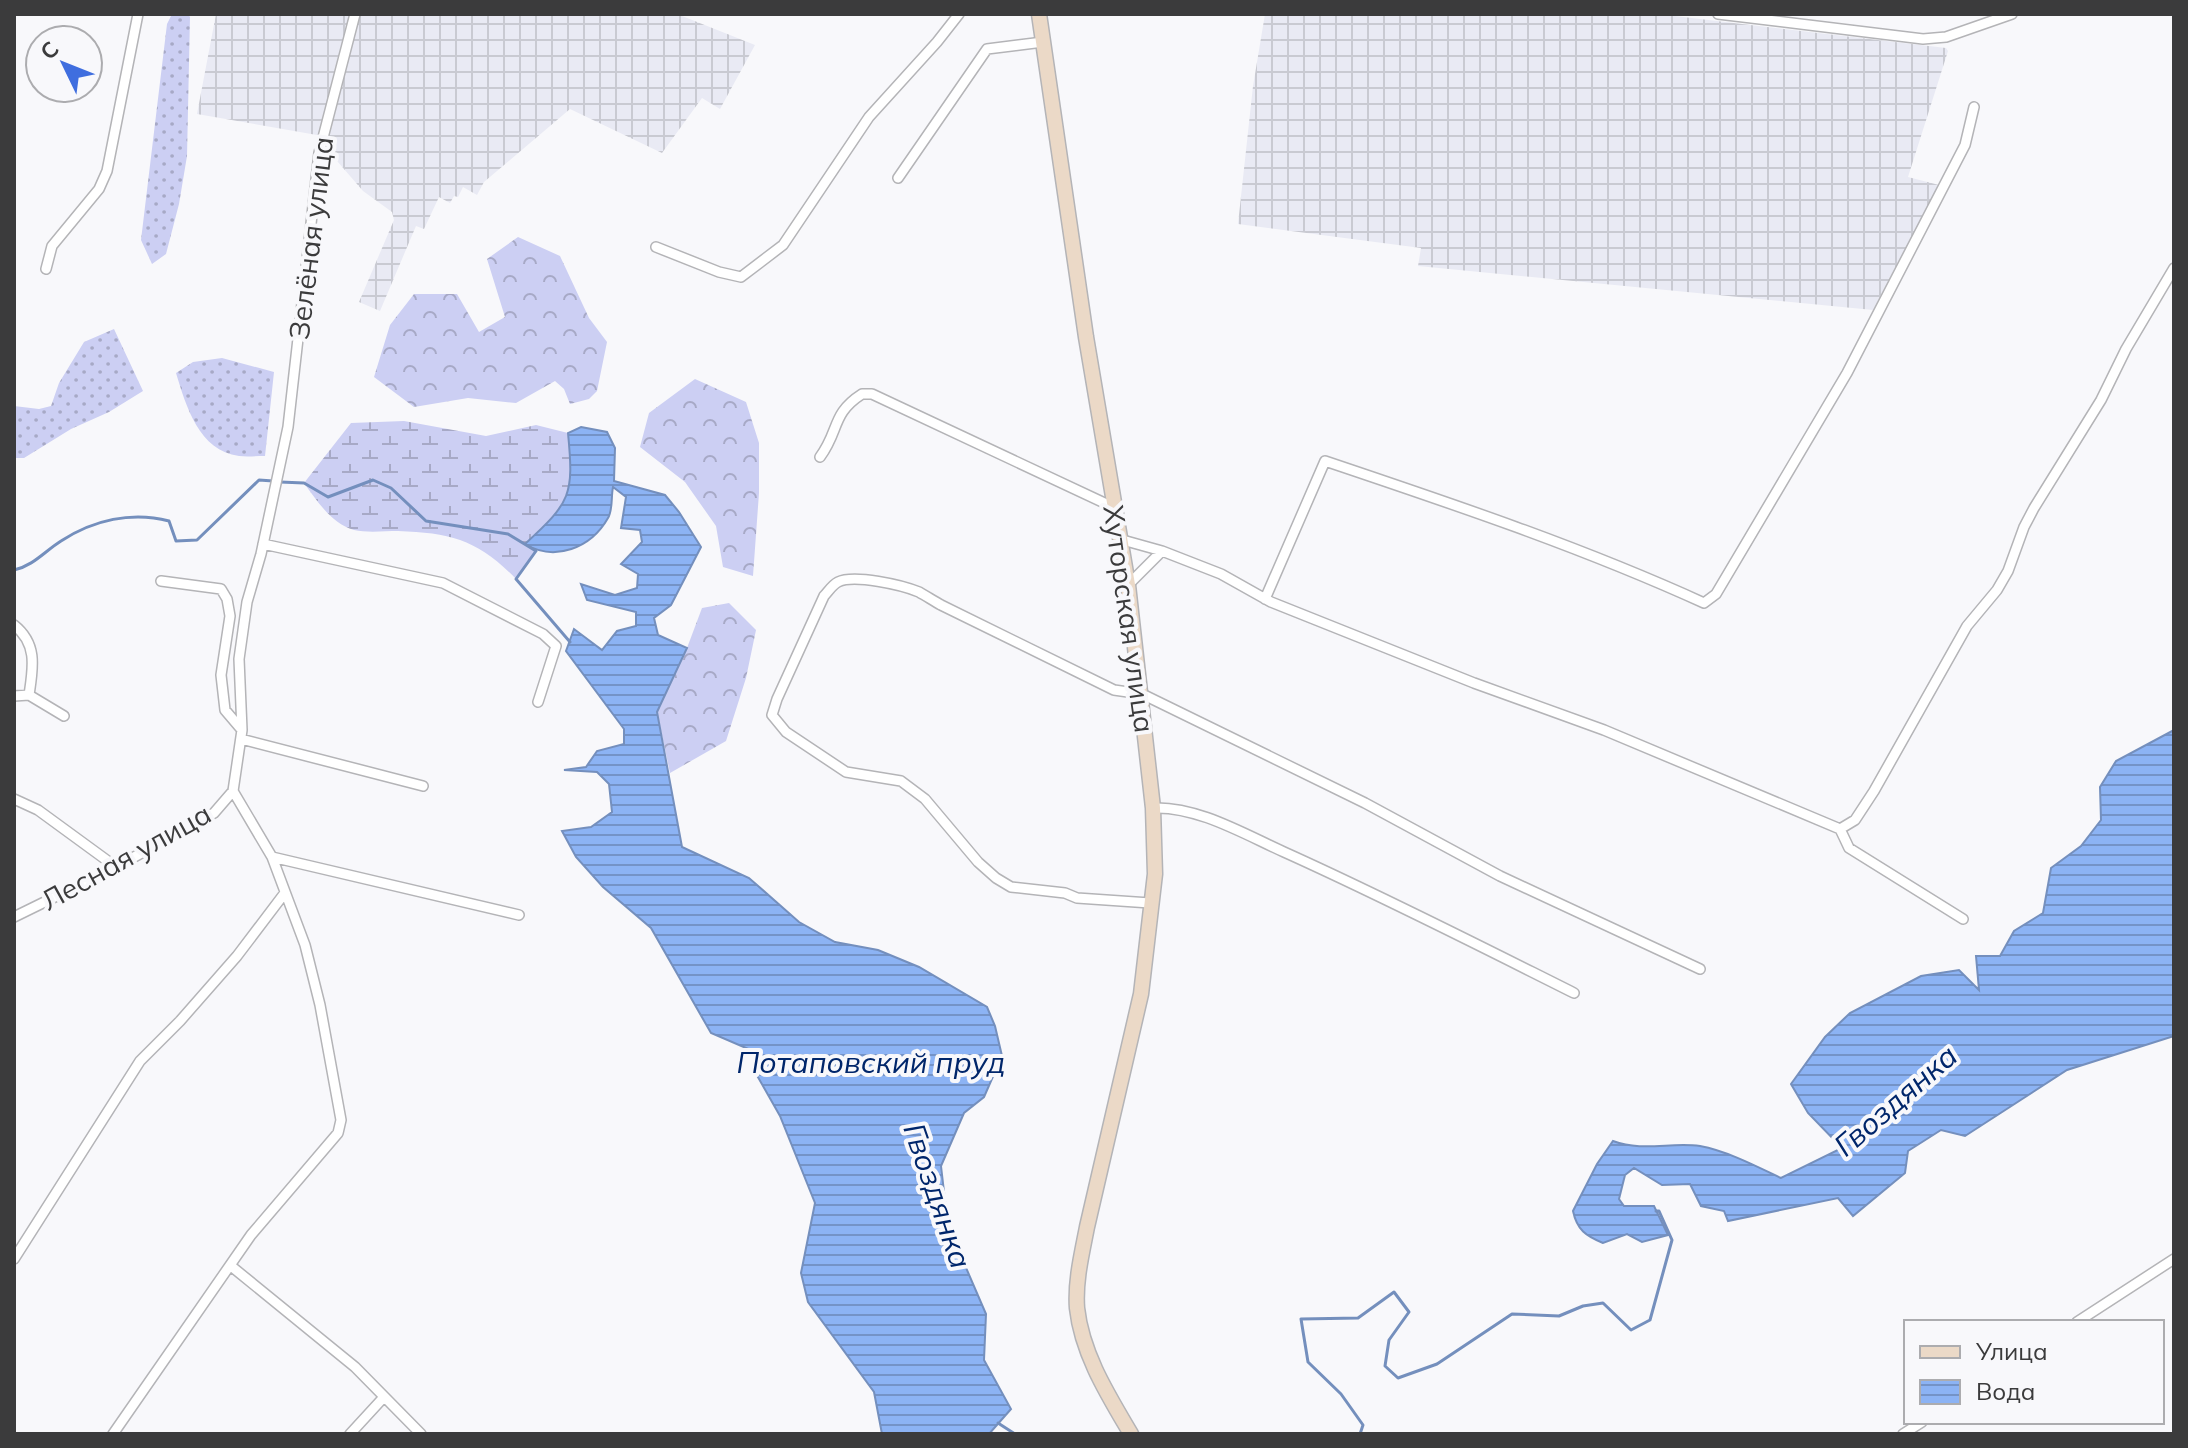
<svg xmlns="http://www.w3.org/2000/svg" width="2188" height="1448" viewBox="0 0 2188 1448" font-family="Mulish,sans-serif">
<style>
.industrial{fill:url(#industrial-grid)}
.grass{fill:url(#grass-dots)}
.forest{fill:url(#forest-crowns)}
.wetland{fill:url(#wetland-marsh)}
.water{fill:url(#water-rules);stroke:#748fbd;stroke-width:2}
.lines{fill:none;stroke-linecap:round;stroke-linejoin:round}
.stream{stroke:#748fbd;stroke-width:3}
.minor-casing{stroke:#b4b4b7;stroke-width:12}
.secondary-casing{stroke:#b4b4b7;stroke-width:17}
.minor{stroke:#fff;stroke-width:9}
.secondary{stroke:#ebd9c7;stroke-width:14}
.labels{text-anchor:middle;stroke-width:8;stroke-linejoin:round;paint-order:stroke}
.street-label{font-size:28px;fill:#3b3b3c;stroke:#f8f8fb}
.water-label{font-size:30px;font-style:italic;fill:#00266b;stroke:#f8f8fb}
</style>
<defs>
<pattern id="industrial-grid" width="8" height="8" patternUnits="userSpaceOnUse" patternTransform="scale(2)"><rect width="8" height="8" fill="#e9eaf4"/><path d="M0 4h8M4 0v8" fill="none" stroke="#c9cad2"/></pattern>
<pattern id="grass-dots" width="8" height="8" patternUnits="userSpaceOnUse" patternTransform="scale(2)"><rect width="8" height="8" fill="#cccff3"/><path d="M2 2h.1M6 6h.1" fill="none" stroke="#a7a9c6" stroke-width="1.8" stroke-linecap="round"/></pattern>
<pattern id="forest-crowns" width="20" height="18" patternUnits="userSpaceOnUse" patternTransform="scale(2)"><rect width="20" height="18" fill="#cccff3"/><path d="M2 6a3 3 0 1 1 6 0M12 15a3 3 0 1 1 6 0" fill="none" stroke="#a7a9c6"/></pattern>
<pattern id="wetland-marsh" width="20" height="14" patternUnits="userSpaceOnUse" patternTransform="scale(2)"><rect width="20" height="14" fill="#cccff3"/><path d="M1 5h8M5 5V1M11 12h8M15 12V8" fill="none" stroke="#a7a9c6"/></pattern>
<pattern id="water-rules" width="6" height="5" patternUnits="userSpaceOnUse" patternTransform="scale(2)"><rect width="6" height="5" fill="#8cb3f4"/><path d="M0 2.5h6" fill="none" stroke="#7493c7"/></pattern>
</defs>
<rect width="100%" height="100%" fill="#f8f8fb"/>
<!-- industrial -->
<path class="industrial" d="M216,14H677L755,45L720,109L702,98L662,153L570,109L484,182L477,195L463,187L458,197L454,196L450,203L439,197L424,229L416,226L380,311L359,302L394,220L392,212L363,191L331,154L334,138L197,114Z
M1265,14H1658L1946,48L1948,51L1908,177L1939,185L1873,310L1418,266L1421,248L1238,224L1253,86Z"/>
<!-- grass -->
<path class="grass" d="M172,14H188L190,17L187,156L179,204L166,254L152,264L141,240L167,24Z
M114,329L143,391L109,412L71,429L24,458H14V406L39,409L51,406L59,383L84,342Z
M222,358L274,372L265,456C257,456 247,457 239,456C199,451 186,406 176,373L193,362Z"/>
<!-- forest -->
<path class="forest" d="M518,237L560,256L589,318L607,342L597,391L589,399L570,404L564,389L555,381L516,403L468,398L414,407L374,377L390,325L414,294H457L479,332L505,317L487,259Z
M695,379L746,402L759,443V493L753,576L723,567L716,526L685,482L640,447L649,413Z
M729,603L756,630L746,678L726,741L670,773L657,712L687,648L702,608Z"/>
<!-- wetland -->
<path class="wetland" d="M404,421L486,436L536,425L568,433C574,494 571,502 525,544L536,551L516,579C478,540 452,533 398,531C385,531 367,533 354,530C332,524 317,501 304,483L351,423Z"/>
<!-- water -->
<path class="water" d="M581,427L607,432L615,448L614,481L665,495L679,512L701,547L671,605L654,618L658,635L687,648L657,712L682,847L749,878L799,922L835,942L878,950L919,967L987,1007L995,1026L1002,1056L984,1097L964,1113L941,1166L948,1226L986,1314L984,1360L1011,1409L989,1434H882L874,1392L808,1302L801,1273L815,1203L780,1116L755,1072L753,1051L711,1033L651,928L603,887L576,857L562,831L591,827L612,812L609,784L597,772L564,770L586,767L597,751L624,744V729L566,651L574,629L602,650L617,631L636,626V612L587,600L581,584L615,595L637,588L638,574L621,564L642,542L640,530L621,528L626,497L613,487C611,496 613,510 608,518C591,548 555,562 525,544C571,502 574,495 568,433Z
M2174,730V1036L2067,1070L1965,1136L1941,1130L1908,1151L1905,1173L1853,1216L1838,1198L1728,1221L1724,1211L1701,1206L1690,1184L1662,1185L1634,1168L1625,1175L1619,1199L1624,1206H1654L1668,1235L1642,1242L1627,1234L1603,1243C1586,1236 1577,1230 1573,1211L1597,1164L1613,1141C1643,1152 1670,1142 1700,1146C1727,1151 1756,1166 1781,1178L1842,1148L1808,1113L1791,1084L1825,1037L1850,1013L1921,976L1959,970L1979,990L1976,956H2000L2014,931L2043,913L2051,868L2081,846L2101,820L2100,787L2116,761Z"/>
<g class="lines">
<!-- stream -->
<path class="stream" d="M280,482L304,483L328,497L373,480L391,488L426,521L508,534L536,551L516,579L570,642
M14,570C33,566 45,551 61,541C93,520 132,511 169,521L176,541L197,540L259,480L273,481
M998,1423L1015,1434
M1360,1434L1363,1425L1341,1394L1308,1362L1301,1319L1358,1318L1394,1292L1409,1312L1389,1340L1385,1366L1398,1378L1437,1364L1512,1314L1559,1316L1583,1306L1603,1303L1631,1330L1650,1320L1672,1240L1659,1211H1656"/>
<!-- minor casing -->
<g class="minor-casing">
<path id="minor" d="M1718,14L1923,39L1946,37L2012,14
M898,178L987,49L1043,42
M656,247L719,272L741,277L783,245L869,117L937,42L959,14
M46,269L52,246L99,189L107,171L138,14
M820,457C840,430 831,414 862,394H872L1113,507
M1119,539L1162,551L1221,574L1271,602L1474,683L1604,730L1840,829L1855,820L1874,791L1967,626L1997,590L2008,571L2024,527L2034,508L2101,400L2126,349L2174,268
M263,544L443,583L543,634L556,646L538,702
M161,581L221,589L227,599L230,616L221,675L225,710L242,730
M1128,585L1162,551
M1265,599L1325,461C1453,504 1581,547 1704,603L1716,594L1847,373L1965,145L1974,107
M14,625C38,644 33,668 29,695
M14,696L29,695L64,716
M241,739L423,786
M14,799L38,810L116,867
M1153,808C1197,806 1244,834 1284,852C1382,896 1478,945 1574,993
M1840,829L1849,848L1963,919
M272,857L519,915
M1150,903L1077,898L1065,893L1011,887L996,878L978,862L925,799L901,781L846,772L786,732L772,715L777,699L824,596C828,592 832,585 838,582C854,574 902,585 919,592C926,596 934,601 941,605L1114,690L1142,694L1365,803L1500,876L1700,969
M14,917L116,867L214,813L233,791
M14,1259L140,1061L180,1021L237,956L284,894
M231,1266L355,1367L421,1434
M2077,1322L2174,1259
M113,1434L251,1235L338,1133L341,1120L320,1005L305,945L272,857L233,791L242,730L239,659L247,602L261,554L288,427L319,153L355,14
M350,1434L384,1397
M1903,1434L1922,1422"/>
</g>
<!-- secondary casing -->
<g class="secondary-casing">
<path id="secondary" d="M1039,14L1086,337L1128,585L1153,808L1155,874L1141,994L1087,1227C1082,1253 1075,1281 1077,1308C1082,1354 1108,1395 1131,1434"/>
</g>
<!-- minor -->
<use href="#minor" class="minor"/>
<!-- secondary -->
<use href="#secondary" class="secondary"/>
</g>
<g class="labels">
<!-- street labels -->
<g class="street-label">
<text transform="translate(311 238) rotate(-83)" y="10">Зелёная улица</text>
<text transform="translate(1129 619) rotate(82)" y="10">Хуторская улица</text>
<text transform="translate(126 857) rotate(-29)" y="10">Лесная улица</text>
</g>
<!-- water labels -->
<g class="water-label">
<text x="871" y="1073">Потаповский пруд</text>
<text transform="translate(1896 1101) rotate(-41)" y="10">Гвоздянка</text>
<text transform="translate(937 1196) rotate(71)" y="10">Гвоздянка</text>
</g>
</g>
<!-- border -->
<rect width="2188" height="1448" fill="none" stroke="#3b3b3c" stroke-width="32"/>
<!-- legend -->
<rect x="1904" y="1320" width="260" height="104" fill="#f8f8fb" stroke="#acacaf" stroke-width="2"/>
<rect x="1920" y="1346" width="40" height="12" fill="#ebd9c7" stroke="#acacaf" stroke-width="2"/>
<text x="1976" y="1360" font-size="24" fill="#3b3b3c">Улица</text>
<rect x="1920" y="1380" width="40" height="24" fill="url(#water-rules)" stroke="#acacaf" stroke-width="2"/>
<text x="1976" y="1400" font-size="24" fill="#3b3b3c">Вода</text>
<!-- north arrow -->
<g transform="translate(64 64) rotate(313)"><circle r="38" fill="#f8f8fb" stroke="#acacaf" stroke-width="2"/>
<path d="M0-6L14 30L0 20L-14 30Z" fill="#3f6edf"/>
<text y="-12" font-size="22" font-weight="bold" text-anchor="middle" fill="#3b3b3c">С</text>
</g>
</svg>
